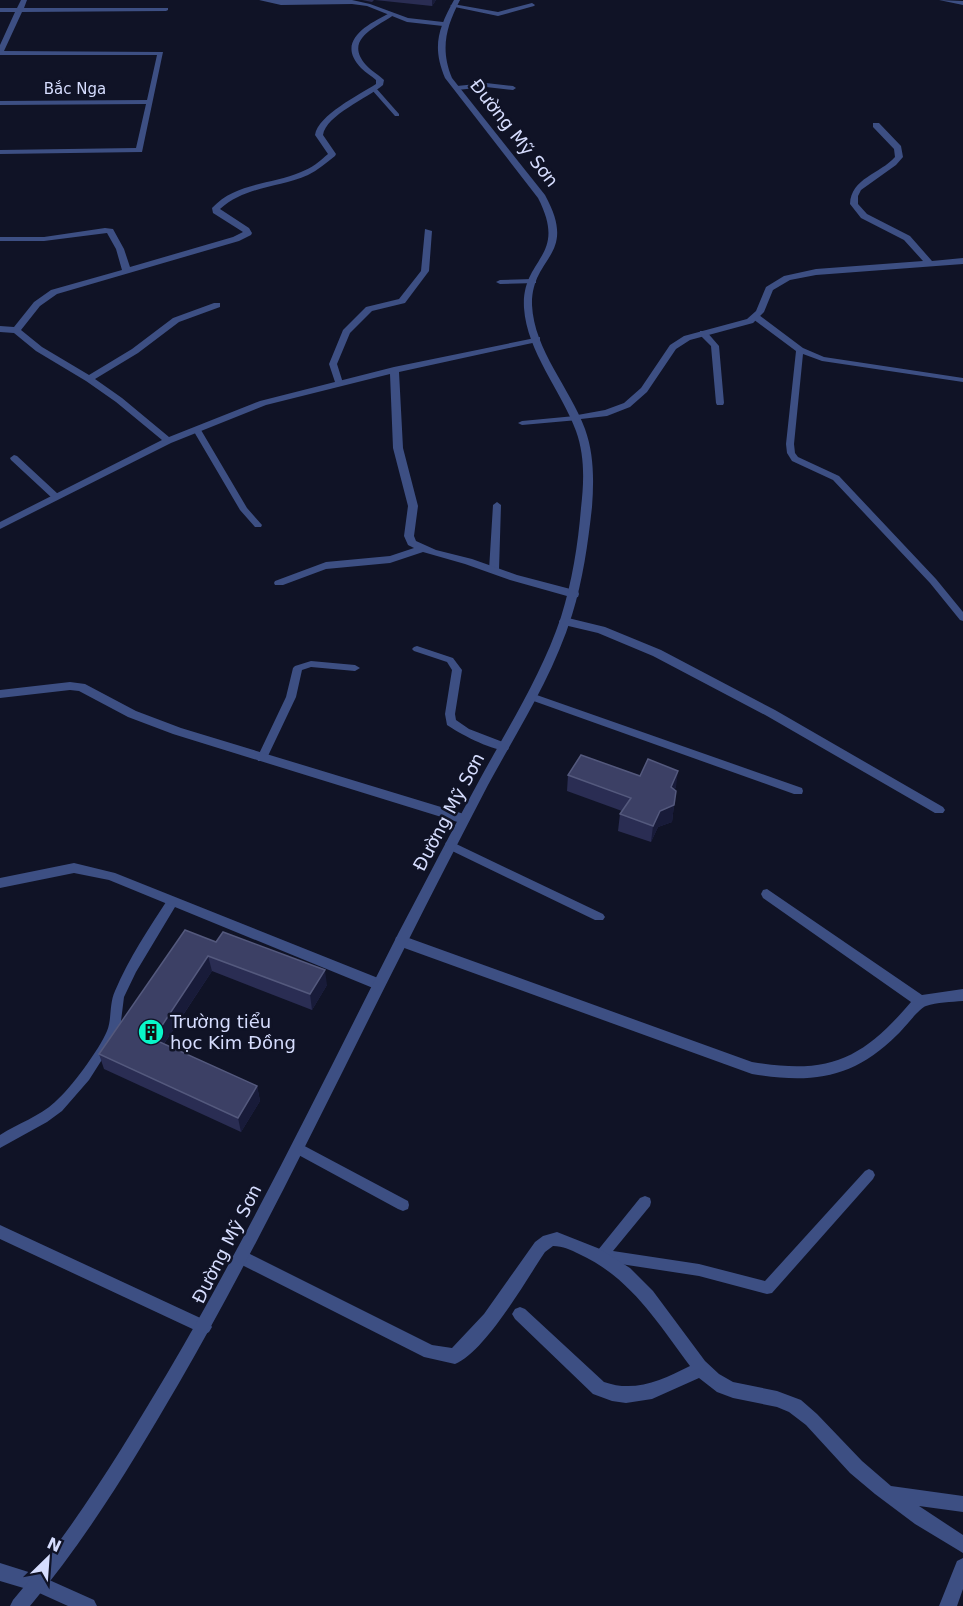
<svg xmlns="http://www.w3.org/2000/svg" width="963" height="1606" viewBox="0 0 963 1606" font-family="'DejaVu Sans',sans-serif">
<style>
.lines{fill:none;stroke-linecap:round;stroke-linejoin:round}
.service{fill:#3d4f83;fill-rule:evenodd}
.minor{fill:#3d4f83;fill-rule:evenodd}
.tertiary{fill:#3d4f83;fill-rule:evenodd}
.wall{fill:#2a2d53}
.shaded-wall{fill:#181b39}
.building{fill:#3c4065;stroke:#54597d;stroke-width:1.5}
.labels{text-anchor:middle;stroke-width:5;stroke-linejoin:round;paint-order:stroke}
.far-street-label{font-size:15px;fill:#d6ddfe;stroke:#101326}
.street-label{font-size:18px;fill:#d6ddfe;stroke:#101326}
.poi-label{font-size:18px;fill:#d6ddfe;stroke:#101326;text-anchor:start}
</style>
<rect width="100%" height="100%" fill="#101326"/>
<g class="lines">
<!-- service -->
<path class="service" d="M259,0H352L370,4L408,18L443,22L446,24L443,26L407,22L367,6L352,4L281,5Z
M532,3L535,5L534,6L498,16L450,6L453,4L498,12Z
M486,83L513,86L516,88L513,90L486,87L457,90L454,88L457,86Z
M372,88H376L399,114V116H395L372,90Z
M425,229L432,231L429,271L405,303L372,311L350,333L337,364L343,383L339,385H336L329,364L343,330L366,307L399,299L421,271Z
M533,279H536V283L500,284L496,282L500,280Z
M753,315H759L803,348L824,357L963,378V382L822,361L803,354L794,444L795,453L798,457L839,476L936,579L963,612V621L960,620L930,583L833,480L792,461L787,453L786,444L796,351L753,319Z
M700,331H706L719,346L724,403L723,405H717L716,403L711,346L700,335Z
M575,416H578V420L522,425L518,423L522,421Z
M197,427L201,430L247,508L262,525L261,527H255L240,510L193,430Z
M14,455L17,456L58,494V498H52L11,460L10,458Z
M497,502L501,505L499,570L494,573L489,570L493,505Z
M417,646L453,658L462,670L455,714L456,720L469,729L508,744L509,747L508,750C493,752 459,733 447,725L445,714L452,670L447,662L414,651L412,649L414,647Z
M311,661L355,665L360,668L355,671L311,667L302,670L296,697L267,758L266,761H258L257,758L286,697L293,668L295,666Z
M531,693L802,788L803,791L802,794H794L528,699L526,697Z
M450,841L603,914L605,917L603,920H595L446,848L445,845L446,842Z
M172,898L176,899L178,902L136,972L124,997L120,1029L117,1036L89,1080L62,1111L47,1122L0,1148V1135C18,1123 39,1117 55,1102C71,1088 99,1050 107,1031C112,1019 109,1004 115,991C129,958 149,928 168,899Z
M297,1142L408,1201L409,1205L408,1209L403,1211L398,1209L293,1152L291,1148L293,1144Z
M869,1169L873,1171L875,1175L873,1179L772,1293L767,1294L699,1276L601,1261L596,1259L594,1255L640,1198L645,1196L650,1198L651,1202L650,1206L613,1251L699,1264L765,1281L865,1171Z"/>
<!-- minor -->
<path class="minor" d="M21,0H27L24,8H168V10L166,11L22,12L4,51L163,52L142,152L0,154V150L136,148L146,104L0,105V101L147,100L157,55H0V45L15,12H0V8H17Z
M939,0L963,1V5Z
M390,13L395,14C380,26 342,38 366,65C371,71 378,74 384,80L383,85C368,98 326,115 323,135L336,154L335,156C326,163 318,170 308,175C278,188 246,186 220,209L249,228L252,233L251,235L239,241L57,294L40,306L21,330L42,347L89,375L132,349L173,318L214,303H220V307L179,322L138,353L95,379L122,398L169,437L260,401L394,367L540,337V341L537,342L399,372L403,448L418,506L414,536L416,541L436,550L472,559L517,575L578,591L579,594L578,597L574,598L510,580L465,564L423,552L390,563L326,569L283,585H275L274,583L275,581L326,562L390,556L414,548L408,545L404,536L408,506L393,448L390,374L266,405L171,443L0,529V522L162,440L116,402L86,381L36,351L14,333L0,332V326L14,327L34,302L51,290L122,270L116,249L107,233L44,241H0V237H44L105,228L113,229L124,249L130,267L233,237L243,232L213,213L212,208C236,182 271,185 301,172C312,168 320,161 328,154L315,135C318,115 359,95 376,84V80C372,76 366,73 361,68C335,41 368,24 390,13Z
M873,123H879L901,146L903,157L896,165L861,190L858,196V204L867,214L910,236L932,261L963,258V264L816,275L790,280L773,290L764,312L753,323L690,340L676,349L647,392L630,407L607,416L572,420V416L605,410L624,403L641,388L670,345L684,336L747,319L756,311L766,287L784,276L816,269L923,261L904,240L861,218L850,204C851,178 880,174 895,157L894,149L873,127Z
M564,617L605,627L661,650L775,710L943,807L945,810L943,813H935L767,716L653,656L598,633L560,624L559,621Z
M70,682L85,684L136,711L181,728L464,814L468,816L470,819L468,822L464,824L173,734L128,717L79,691L70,690L0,698V690Z
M74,863L115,873L383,980L385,984L383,988L378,989L373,988L109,880L74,873L0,888V878Z
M767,889L922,995L963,989V1001C951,1002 937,1002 926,1006C919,1008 904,1029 897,1035C853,1079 811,1084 752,1074L396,945L395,941L396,937L401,936L406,937L752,1062C828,1075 862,1060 911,1002L763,898L761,894L763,890Z
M0,1225L209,1322L212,1327L209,1332L204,1335L199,1332L0,1239Z
M557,1232L600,1249L630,1268L653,1291L705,1361L719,1374L733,1382L777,1391L801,1400L817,1414L862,1461L891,1486L963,1496V1512L919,1506L963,1535V1553L915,1524L875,1494L850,1473L806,1425L789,1412L777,1407L733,1398L717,1392L699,1378L652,1399L626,1403L612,1401L593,1394L515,1319L512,1314L515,1309L520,1307L525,1309L604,1382C635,1393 662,1380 690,1366C658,1323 630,1277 579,1254C571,1250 563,1246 553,1246L545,1252C526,1280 486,1351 455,1364L424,1357L236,1262L233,1257L236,1252L241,1250L246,1252L432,1345L452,1348L484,1314L535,1242L543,1236Z
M963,1558V1589L957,1606H939L957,1561Z
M0,1563L38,1575L94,1600L97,1606H68L37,1592L0,1581Z"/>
<!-- tertiary -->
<path class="tertiary" d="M454,0H460C446,27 440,49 452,78L545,195C579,257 531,255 532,305C534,350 570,388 585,429C594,454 594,480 592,507C588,543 583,580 572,615C553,676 518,730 488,785C460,839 432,893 405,947C331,1093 261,1241 179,1383C134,1460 88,1537 30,1606H10L13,1600C73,1530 121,1451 168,1372C252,1229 324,1080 399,932C426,881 452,830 480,779C509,726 542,674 561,617C572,582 578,545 581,508C584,482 585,456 576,431C561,390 527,352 524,308C521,257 569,258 538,198L445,78C432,47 438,29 454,0Z"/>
</g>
<!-- wall -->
<path class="wall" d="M362,0H374L372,2Z
M375,0H436L432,6Z
M568,775L640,776L676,787L674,790V805L672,822L658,827L651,842L618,831L620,814L622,811L567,791Z
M185,930L327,985L312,1010L212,971L164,1044L257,1086L260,1101L241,1132L104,1069L99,1054Z"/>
<!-- shaded-wall -->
<path class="shaded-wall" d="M432,0H436L432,6Z
M678,771L676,787L668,803L671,787Z
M674,805L672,822L658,827L651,842L653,826L660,811Z
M208,956L212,971L157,1054L153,1039Z
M325,970L327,985L312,1010L310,994Z
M257,1086L260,1101L241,1132L238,1118Z"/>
<!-- building -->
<path class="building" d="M581,755L640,776L648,759L678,771L671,787L676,791L674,805L660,811L653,826L620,814L631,798L568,775Z
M185,930L216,942L223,932L325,970L310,994L208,956L153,1039L257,1086L238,1118L99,1054Z"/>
<!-- icons -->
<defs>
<g id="building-disc" transform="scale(1.35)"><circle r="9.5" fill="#09f7c9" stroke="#101326"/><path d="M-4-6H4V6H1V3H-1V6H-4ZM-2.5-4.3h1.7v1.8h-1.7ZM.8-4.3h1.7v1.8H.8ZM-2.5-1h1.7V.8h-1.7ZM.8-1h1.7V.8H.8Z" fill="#111"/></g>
</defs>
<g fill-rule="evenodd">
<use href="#building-disc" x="151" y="1032"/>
</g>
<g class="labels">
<!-- far-street labels -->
<g class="far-street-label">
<text x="75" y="94">Bắc Nga</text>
</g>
<!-- street labels -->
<g class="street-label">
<text transform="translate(514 133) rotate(52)" y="6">Đường Mỹ Sơn</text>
<text transform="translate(449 812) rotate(-62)" y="6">Đường Mỹ Sơn</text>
<text transform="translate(227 1244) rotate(-63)" y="6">Đường Mỹ Sơn</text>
</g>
<!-- poi labels -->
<g class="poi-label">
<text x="170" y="1028">Trường tiểu<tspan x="170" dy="21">học Kim Đồng</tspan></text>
</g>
</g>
<!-- north arrow -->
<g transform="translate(48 1558) rotate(25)" stroke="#101326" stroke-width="4.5" paint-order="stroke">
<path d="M0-4.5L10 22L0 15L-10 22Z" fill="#d6ddfe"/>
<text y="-9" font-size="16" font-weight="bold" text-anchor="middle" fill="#d6ddfe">N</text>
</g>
</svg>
